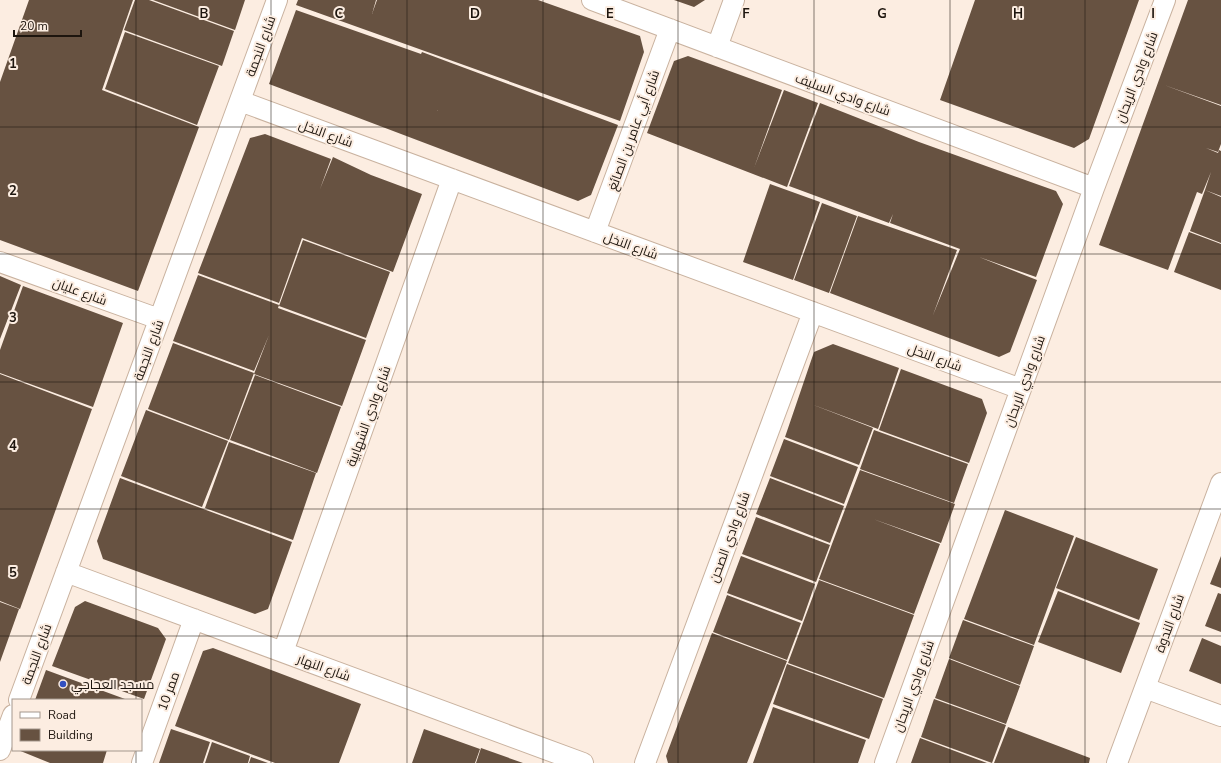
<svg xmlns="http://www.w3.org/2000/svg" width="1221" height="763" viewBox="0 0 1221 763" font-family="'Nunito Sans',Cairo,sans-serif">
<style>
.building{fill:#675241}
.lines{fill:none;stroke-linecap:round;stroke-linejoin:round}
.minor-casing{stroke:#c9b29f;stroke-width:22}
.minor{stroke:#fff;stroke-width:20}
.grid{fill:none;stroke:#1d150e;stroke-width:1;stroke-opacity:0.55}
.poi-dot{fill:#314fc0;stroke:#fcede1;stroke-width:1.5}
.labels{text-anchor:middle;stroke-width:4;stroke-linejoin:round;paint-order:stroke}
.street-label{font-size:13px;fill:#1d150e;stroke:#fcede1}
.poi-label{font-size:13px;fill:#1d150e;stroke:#fcede1;text-anchor:start}
.grid-label{font-size:13px;text-anchor:middle;font-weight:bold;fill:#1d150e;stroke:#fcede1;stroke-width:4;stroke-linejoin:round;paint-order:stroke}
</style>
<rect width="100%" height="100%" fill="#fcede1"/>
<!-- building -->
<path class="building" d="M29,0H133L102,90L199,127L138,291L0,240V82Z
M135,0H149L234,31L222,66L124,30Z
M153,0H245L235,30Z
M298,0H376L372,14L377,0H538L640,36L644,52L620,121L296,5Z
M674,0H705L694,7Z
M975,0H1139L1089,139L1074,148L940,100Z
M1188,0H1221V105L1164,85L1221,106V144L1218,152L1206,148L1218,153L1219,150L1221,151V196L1205,190L1211,172L1202,194L1197,192L1168,270L1099,245Z
M296,10L421,54L422,52L454,64L437,111L454,64L618,125L591,195L578,201L269,84Z
M125,32L219,66L197,125L105,89Z
M688,56L782,90L754,168L784,90L818,103L787,187L647,133L674,61Z
M820,103L919,142L1056,191L1063,204L1036,277L979,257L1037,280L1010,352L999,357L830,293L858,216L957,250L933,315L960,249L890,223L893,214L889,223L789,186Z
M265,134L331,159L320,189L333,157L371,175L422,194L393,272L302,238L279,303L198,273L250,138Z
M770,184L820,202L793,280L743,262Z
M1205,190L1221,197V243L1190,231Z
M822,203L857,216L829,293L794,280Z
M1189,232L1221,244V290L1174,272Z
M303,240L390,272L366,338L279,306Z
M198,275L279,305L278,308L366,340L342,406L254,374L269,335L254,371L173,341Z
M0,276L21,285L0,339Z
M23,286L123,323L93,407L0,373V350Z
M173,343L254,373L229,440L148,409Z
M833,344L899,368L878,429L811,404L873,428L859,465L785,437L814,352Z
M901,369L982,399L987,413L969,463L879,430Z
M0,374L92,409L20,609L0,601Z
M255,375L341,407L317,473L230,440Z
M146,410L228,441L202,507L121,476Z
M874,430L968,464L954,503L860,469Z
M784,439L858,467L844,504L770,476Z
M229,442L316,473L293,540L205,508Z
M860,470L955,504L941,543L873,519L940,544L927,579L832,544Z
M120,478L292,542L268,609L255,614L103,559L97,541Z
M770,478L844,506L830,543L756,514Z
M1005,510L1074,536L1034,645L964,619Z
M756,517L830,545L816,582L742,554Z
M1076,537L1158,569L1139,620L1056,588Z
M832,544L927,579L914,614L819,579Z
M741,556L815,584L802,621L727,593Z
M1221,556V588L1210,584Z
M819,580L914,615L884,698L788,663Z
M1058,591L1140,623L1121,673L1038,642Z
M1218,593L1221,594V632L1205,626Z
M727,595L801,623L787,660L713,632Z
M85,601L158,628L166,639L144,699L52,666L75,607Z
M0,602L19,609L0,662Z
M963,620L1034,646L1020,685L949,658Z
M712,633L787,661L747,763H668L666,756Z
M1202,638L1221,646V684L1189,671Z
M213,648L361,704L339,763H275L175,726L203,651Z
M949,659L1020,686L1006,724L935,698Z
M787,664L883,699L869,739L773,704Z
M46,670L125,699V700H35Z
M934,699L1006,725L992,763L921,737Z
M773,707L866,740L858,763H753Z
M1008,727L1090,758L1089,763H994Z
M171,729L210,742L203,763H159Z
M424,729L480,749L475,763H412Z
M920,738L987,763H911Z
M212,742L250,756L248,763H205Z
M481,748L523,763H476Z
M18,750H107L103,763H50Z
M251,757L268,763H249Z"/>
<g class="lines">
<!-- minor casing -->
<g class="minor-casing">
<path id="minor" d="M592,0L1094,188
M717,47L734,0
M240,101L1021,389
M595,232L670,29
M0,262L159,319
M66,572L583,763
M283,652L452,179
M1145,688L1221,716
M19,700L277,0
M0,750L13,715
M142,763L194,619
M645,763L813,312
M885,763L1094,188L1165,0
M1117,763L1221,483"/>
</g>
<!-- minor -->
<use href="#minor" class="minor"/>
</g>
<!-- grid -->
<path class="grid" d="M136,0V700M271,0V763M407,0V763M543,0V763M678,0V763M814,0V763M950,0V763M1085,0V763M0,127H1221M0,254H1221M0,382H1221M0,509H1221M0,636H1221M136,750V763"/>
<!-- markers -->
<circle class="poi-dot" cx="63" cy="684" r="4"/>
<g class="labels">
<!-- street labels -->
<g class="street-label">
<text transform="translate(260 46) rotate(-70)" y="5">شارع النجمة</text>
<text transform="translate(1136 77) rotate(-69)" y="5">شارع وادي الريحان</text>
<text transform="translate(843 94) rotate(20)" y="5">شارع وادي السليف</text>
<text transform="translate(633 130) rotate(-70)" y="5">شارع أبي عامر بن الصائغ</text>
<text transform="translate(326 133) rotate(20)" y="5">شارع النخل</text>
<text transform="translate(631 245) rotate(20)" y="5">شارع النخل</text>
<text transform="translate(80 291) rotate(20)" y="5">شارع عليان</text>
<text transform="translate(148 350) rotate(-70)" y="5">شارع النجمة</text>
<text transform="translate(935 357) rotate(20)" y="5">شارع النخل</text>
<text transform="translate(1024 381) rotate(-70)" y="5">شارع وادي الريحان</text>
<text transform="translate(368 416) rotate(-70)" y="5">شارع وادي الشهابية</text>
<text transform="translate(729 537) rotate(-70)" y="5">شارع وادي الصحن</text>
<text transform="translate(1169 623) rotate(-70)" y="5">شارع الندوة</text>
<text transform="translate(36 654) rotate(-70)" y="5">شارع النجمة</text>
<text transform="translate(324 667) rotate(20)" y="5">شارع النهار</text>
<text transform="translate(913 686) rotate(-70)" y="5">شارع وادي الريحان</text>
<text transform="translate(168 691) rotate(-70)" y="5">ممر 10</text>
</g>
<!-- poi labels -->
<g class="poi-label">
<text x="71" y="689">مسجد العجاجي</text>
</g>
</g>
<g class="grid-label">
<text x="204" y="18">B</text>
<text x="339" y="18">C</text>
<text x="475" y="18">D</text>
<text x="610" y="18">E</text>
<text x="746" y="18">F</text>
<text x="882" y="18">G</text>
<text x="1018" y="18">H</text>
<text x="1153" y="18">I</text>
<text x="13" y="68">1</text>
<text x="13" y="195">2</text>
<text x="13" y="322">3</text>
<text x="13" y="450">4</text>
<text x="13" y="577">5</text>
</g>
<!-- legend -->
<rect x="12" y="699" width="130" height="52" fill="#fcede1" stroke="#a3978d"/>
<rect x="20" y="712" width="20" height="6" fill="#ffffff" stroke="#a3978d"/>
<text x="48" y="719" font-size="12" fill="#1d150e">Road</text>
<rect x="20" y="729" width="20" height="12" fill="#675241" stroke="#a3978d"/>
<text x="48" y="739" font-size="12" fill="#1d150e">Building</text>
<!-- scale -->
<path d="M14 30v6h67v-6" fill="none" stroke="#1d150e" stroke-width="2"/>
<text x="20" y="30" font-size="12" fill="#1d150e" stroke="#fcede1" stroke-width="3" paint-order="stroke">20 m</text>
</svg>
